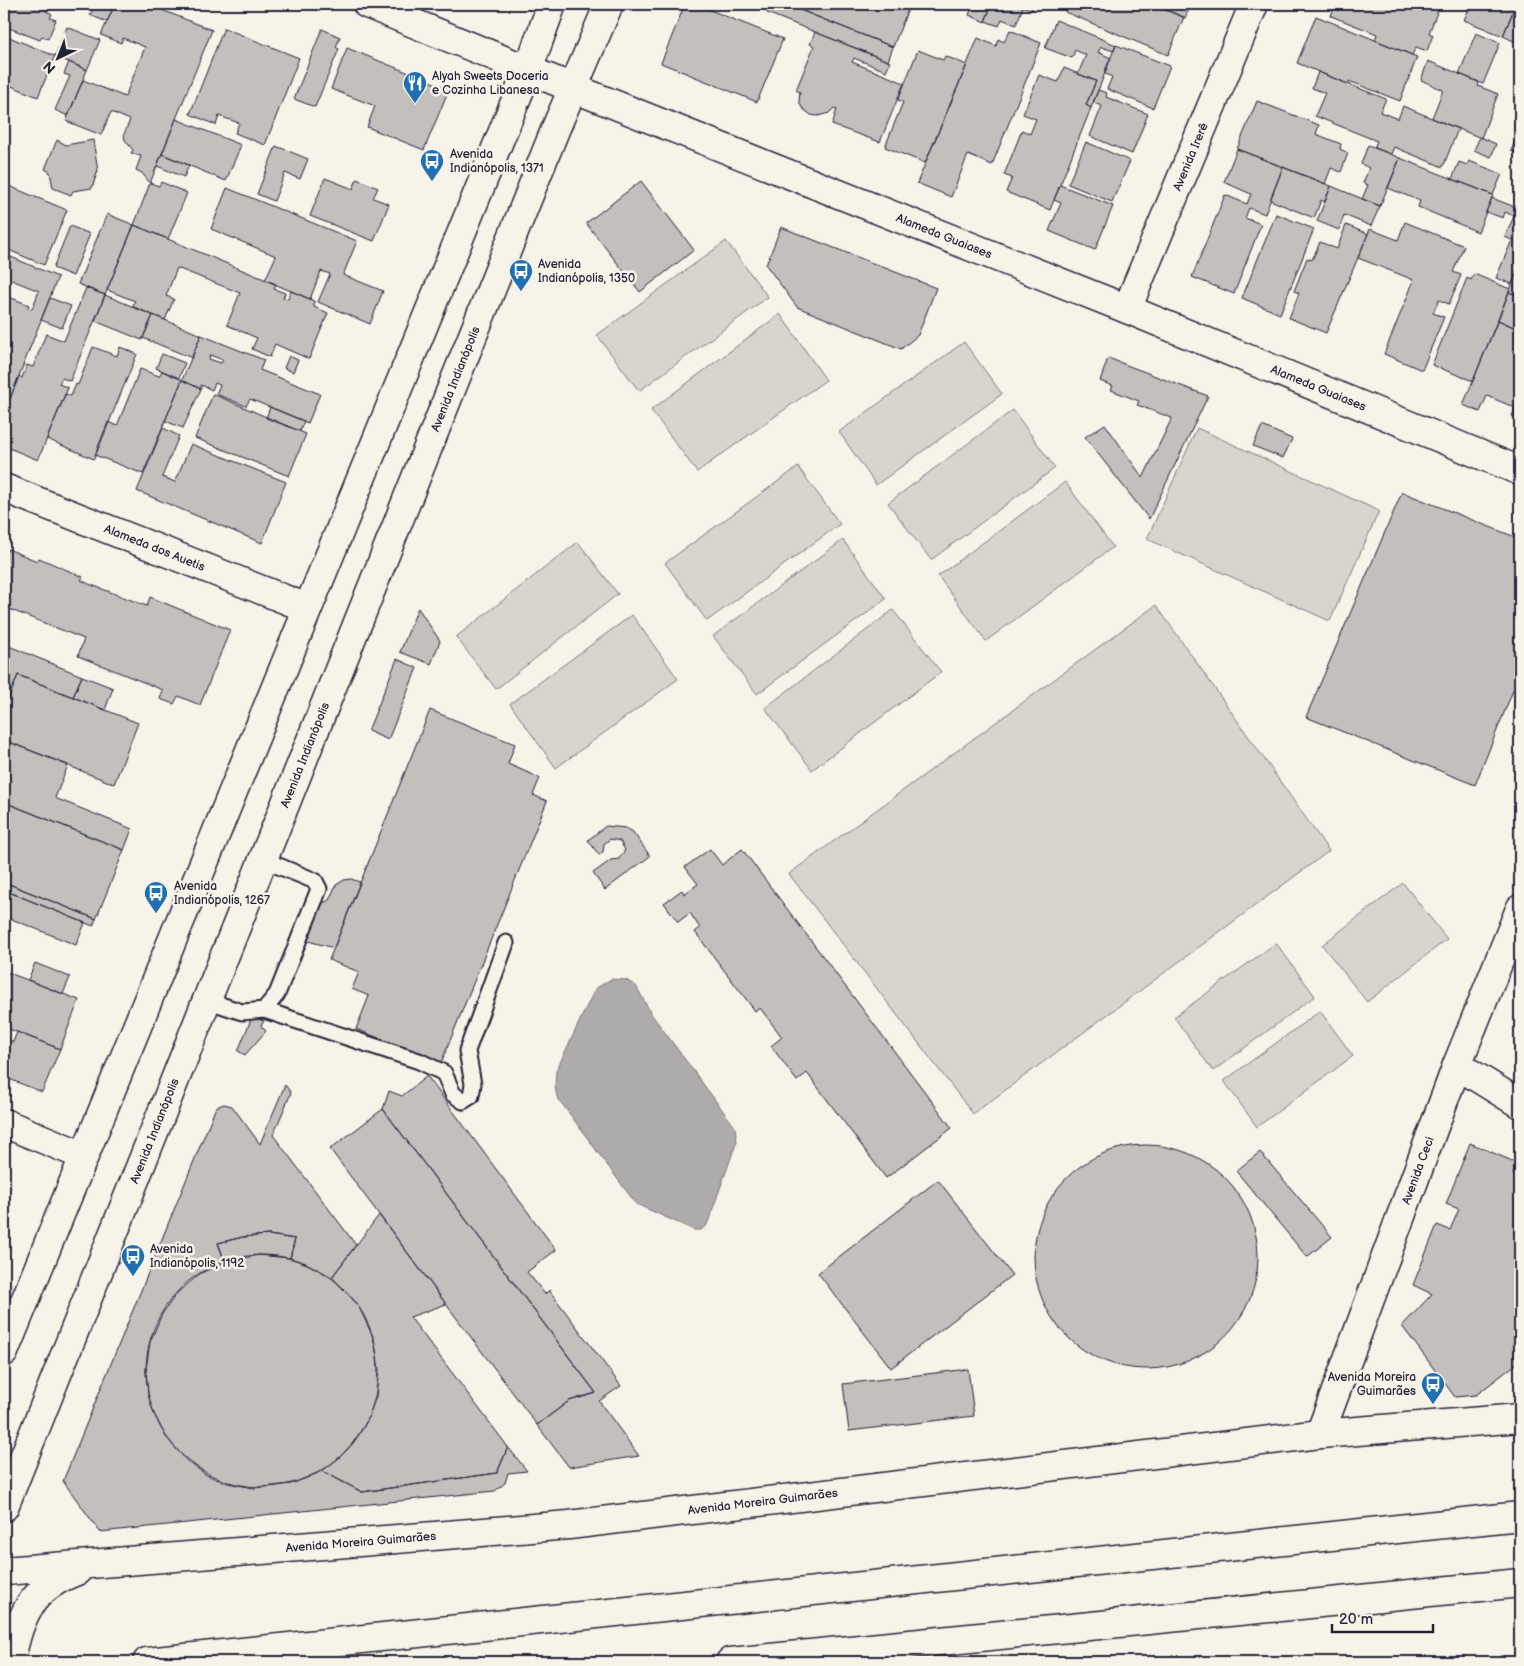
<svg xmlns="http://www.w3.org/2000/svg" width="1524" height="1666" viewBox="0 0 1524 1666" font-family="'Balsamiq Sans',sans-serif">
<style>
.pitch{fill:#d8d5cf;stroke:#7d7c85}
.water{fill:#aeabad;stroke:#76747f}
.building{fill:#c2bfbd;stroke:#22223b;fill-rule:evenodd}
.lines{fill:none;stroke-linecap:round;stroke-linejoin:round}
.lane-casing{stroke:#22223b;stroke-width:19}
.street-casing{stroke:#22223b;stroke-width:31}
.secondary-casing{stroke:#22223b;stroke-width:31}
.primary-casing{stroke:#22223b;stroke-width:31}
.highway-casing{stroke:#22223b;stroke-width:31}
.lane{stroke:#f7f3e8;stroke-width:15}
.street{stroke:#f7f3e8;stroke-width:28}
.secondary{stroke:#f7f3e8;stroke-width:28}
.primary{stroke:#f7f3e8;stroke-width:28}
.highway{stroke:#f7f3e8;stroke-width:28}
.labels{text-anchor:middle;stroke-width:5;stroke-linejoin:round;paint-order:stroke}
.poi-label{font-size:12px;fill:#22223b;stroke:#f7f3e8;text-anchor:start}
.street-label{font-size:12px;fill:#22223b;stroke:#f7f3e8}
</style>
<rect width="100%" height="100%" fill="#f7f3e8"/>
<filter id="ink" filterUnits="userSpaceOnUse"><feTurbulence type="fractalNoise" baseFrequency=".02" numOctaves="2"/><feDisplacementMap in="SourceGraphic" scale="10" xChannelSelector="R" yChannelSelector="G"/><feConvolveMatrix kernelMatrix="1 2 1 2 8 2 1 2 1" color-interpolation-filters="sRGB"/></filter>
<g filter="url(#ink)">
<!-- pitch -->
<path class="pitch" d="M726,241L768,297L639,391L597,335Z
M780,314L826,380L697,472L651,410Z
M964,342L1002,394L876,485L839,432Z
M1013,410L1055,468L931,560L888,503Z
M1197,428L1379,511L1330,621L1147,539Z
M798,467L840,524L707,621L665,563Z
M1065,482L1113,547L986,641L938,576Z
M843,540L886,599L757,694L713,636Z
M578,542L618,594L496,689L456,637Z
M1156,605L1329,851L973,1114L789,874Z
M893,610L941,672L812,770L765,708Z
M632,615L678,679L556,768L510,704Z
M1403,883L1447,939L1367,1002L1322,945Z
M1276,943L1315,996L1213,1071L1174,1017Z
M1320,1011L1353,1056L1257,1127L1224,1081Z"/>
<!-- water -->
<path class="water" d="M611,979L626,980L636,986L652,1015L735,1127L737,1141L707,1225L701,1230H694L636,1204L557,1097L555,1086L556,1071L595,989Z"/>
<!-- building -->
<path class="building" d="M4,4H48L46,11L52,14L50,18L56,20L48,39L42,36L40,40L4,26V28Z
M95,4H115L107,22L90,15Z
M115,4H147L212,30L150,183L142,173L136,170L141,156L131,153L133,150L125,140L124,134L130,120L111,112L101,135L66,121L83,80L125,97L145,47L123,38L121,43L101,35Z
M685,4H695L783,39L757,102L661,63Z
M771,4H785L893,47L888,61L767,13Z
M785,4H910L893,47Z
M969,4H992L985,22L969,15L973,5Z
M992,4H1016L1023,7L1016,25L1002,19L999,26L985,21Z
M1016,4H1034L1032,10Z
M1068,4H1151L1184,17L1168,55L1065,12Z
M1151,4H1191L1185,18Z
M1335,4H1423L1438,10L1429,33L1433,35L1427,51L1416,47L1412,55L1375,40L1377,34L1331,16Z
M1471,4H1516L1503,36L1464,20Z
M1516,4H1520V44L1503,36Z
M1316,16L1417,57L1400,101L1349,81L1348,84L1297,63Z
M1056,20L1116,45L1114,51L1101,47L1098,52L1111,58L1091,108L1086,105L1096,81L1078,74L1086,55L1075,50L1072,58L1045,48Z
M67,27L100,40L87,70L55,56Z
M224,28L299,58L265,145L235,133L239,123L219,116L216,125L190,114Z
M322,29L340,37L336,47L339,49L315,107L294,99Z
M1010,30L1041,43L992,165L968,155L951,197L917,183L978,38L996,46L998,39L1004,42Z
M815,32L890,62L886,71L854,58L852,62L904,83L880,142L832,125L837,109L834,108L829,113L818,116L811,115L802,108L799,101L800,92L796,90L814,46L810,44Z
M1476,33L1500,43L1483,84L1459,74Z
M4,35L55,56L38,97L4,83Z
M1116,45L1170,66L1153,108L1107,89L1112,77L1104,73Z
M347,48L449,89L424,150L367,127L375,106L331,89Z
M918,50L943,60L945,56L967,65L925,163L885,147L903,102L898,100Z
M1428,61L1479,82L1478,86L1498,94L1481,138L1432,118L1443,90L1421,80Z
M69,62L87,70L68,116L55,110L70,76L64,74Z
M1064,68L1096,81L1086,105L1091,108L1050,210L1006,192L1012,178L1004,175L1022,130L1030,134L1036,119L1023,114L1039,75L1058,82Z
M1318,72L1386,99L1380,112L1398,119L1403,106L1458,129L1443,167L1394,147L1391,154L1374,148L1377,141L1315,116L1325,93L1312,88Z
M1098,90L1107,93L1106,97L1148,114L1132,154L1090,136L1102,106L1093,103Z
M1257,101L1319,125L1316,134L1341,144L1340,149L1348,153L1341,172L1331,168L1325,184L1237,149Z
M176,119L241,145L226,181L162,154Z
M1520,128V155L1511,151Z
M1480,137L1496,144L1491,157L1474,150Z
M57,140L66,145L93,140L98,170L92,188L73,191L71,195L53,188L50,172L45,169Z
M1086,142L1130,161L1112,202L1068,184Z
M1368,145L1400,158L1380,206L1362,199L1368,185L1363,183L1369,168L1361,164Z
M276,146L308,159L300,179L285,173L274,201L257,194Z
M1237,149L1283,167L1265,214L1249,208L1245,218L1261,224L1234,294L1192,277L1225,195L1247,204L1251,194L1224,182Z
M162,154L189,165L184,177L157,166Z
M1400,158L1493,195L1478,232L1418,207L1420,201L1388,188Z
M1469,161L1502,174L1493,195L1452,179L1459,162L1467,165Z
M1283,167L1331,186L1325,202L1321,200L1314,218L1270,200Z
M325,178L353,189L357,179L378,188L373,198L389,204L374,241L310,216Z
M641,181L694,250L640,292L586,223Z
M161,182L187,193L168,239L134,225L150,183L159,186Z
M4,184L67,210L44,265L4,248Z
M1060,185L1113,206L1095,250L1049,231L1061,203L1054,200Z
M1331,186L1380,206L1371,226L1344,215L1339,230L1317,221Z
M227,188L357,241L343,275L383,291L370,324L318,302L330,274L321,271L310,299L265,280L276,256L211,229Z
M1492,198L1520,209L1518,217L1520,218V264L1512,284L1496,278L1512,240L1505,237L1514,216L1505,212L1503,218L1486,212Z
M107,214L134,225L105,295L78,284Z
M1276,214L1314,229L1280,314L1242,298Z
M1405,222L1464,246L1453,272L1461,275L1449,304L1439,300L1433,313L1444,317L1422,370L1384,354L1414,280L1358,258L1370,229L1398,240Z
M134,225L276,284L274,289L285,293L283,298L288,299L291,291L314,301V307L328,313L309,359L275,344L270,357L252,349L257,338L227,325L240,293L177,268L166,296L174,299L165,320L132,307L135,301L107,290Z
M1346,225L1368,234L1326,333L1289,318L1299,293L1294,291L1307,258L1312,260L1320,242L1337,249Z
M70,226L90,234L73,276L53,268Z
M781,227L936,288L918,335L901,349L797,307L766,265Z
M4,254L11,257L4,277Z
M11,257L58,277L4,414V295L29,305L28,308L32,309L39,291L4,277Z
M1520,264V296L1509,292Z
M1474,274L1510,289L1473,381L1432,365L1467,278L1471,280Z
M86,288L105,295L70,381L62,378L59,384L68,388L38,460L4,446V414L19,376L22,378L27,365L33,367L46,334L64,341Z
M1509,292L1520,296V330L1498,320Z
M105,295L153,315L142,340L95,321Z
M50,298L71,306L62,328L41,320Z
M153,315L201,335L192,358L143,338Z
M1498,320L1520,330V397L1516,408L1487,396L1480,412L1463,405Z
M201,335L264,360L260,370L320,394L308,423L250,399L246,406L216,394L220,385L215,383L212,390L201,385V389L182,380ZM210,355L223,360L221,363L209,359Z
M93,347L117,356L120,347L137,354L94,459L47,439L65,394L71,396L76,384L78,385Z
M162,354L185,363L179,378L156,368Z
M289,356L298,360L293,372L284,368Z
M1108,358L1208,396L1149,519L1085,437L1105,424L1143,478L1172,418L1137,405L1139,401L1111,390L1113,386L1100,381Z
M140,369L159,376L162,371L182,380L143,474L95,455L108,422L117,426Z
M182,380L201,389L183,428L165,421Z
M213,394L306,434L289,476L195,438Z
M1520,397V419L1512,416Z
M270,407L304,421L300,431L266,418Z
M1262,426L1292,439L1283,458L1253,446Z
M163,428L179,436L162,477L175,482L191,444L286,482L262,543L137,491Z
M1402,492L1520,539V673L1475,785L1306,717Z
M8,549L37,561L39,558L83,577L81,580L89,584L147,606L150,597L230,630L200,705L178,696L174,704L160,699L163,690L78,656L84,639L4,607V558Z
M418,608L440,641L431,664L400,652Z
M4,644L82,676L73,697L18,675L4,710Z
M397,659L417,668L388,740L368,731Z
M18,675L138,723L114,784L4,740V710Z
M82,676L113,688L105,710L73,697Z
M430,710L515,744L508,764L540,778L533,795L547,801L441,1063L356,1029L369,996L352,989L359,972L329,960Z
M4,740L68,765L55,798L132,829L124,850L4,802Z
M4,802L124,850L96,919L4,882Z
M606,826L626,828L633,832L650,856L605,890L593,873L611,860L619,859L625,850L620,841L610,839L604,844L603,852L599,855L588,840Z
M710,849L722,865L742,849L952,1128L886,1178L807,1073L797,1081L771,1046L782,1037L760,1008L755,1011L695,932L700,928L690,913L678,922L664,903L682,890L684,894L698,884L685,867Z
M351,879L360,882L334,948L308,941L300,942L315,902L323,903L329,900L336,885L344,880Z
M4,882L96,919L93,926L4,890Z
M4,890L85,923L76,945L4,916Z
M35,963L70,977L63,994L28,980Z
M4,971L79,1000L60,1049L4,1027Z
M252,1017L264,1021L261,1026L266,1031L245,1055L238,1051Z
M17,1032L60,1049L42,1092L4,1077V1038L13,1042Z
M427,1076L556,1250L527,1272L545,1294L549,1290L621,1386L599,1401L639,1456L569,1467L537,1425L569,1401L596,1393L383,1109L389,1091L402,1096Z
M285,1085L291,1093L273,1135L356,1245L332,1277L306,1263L290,1258L295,1239L269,1235L243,1237L218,1243L225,1262L201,1273L177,1293L162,1314L150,1342L146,1369L148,1395L154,1414L166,1437L187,1461L205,1474L223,1482L253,1488L291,1484L322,1471L362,1492L497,1473L508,1447L527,1471L508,1473L505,1483L495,1491L100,1532L63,1481L216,1107L224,1104L232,1106L260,1144Z
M383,1109L596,1393L569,1401L537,1425L446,1304L330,1149Z
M1470,1143L1517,1163L1513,1175L1520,1178V1361L1476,1395L1455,1397L1402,1326L1432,1294L1413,1285L1437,1225L1450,1230L1459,1209L1446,1204Z
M1034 1257a112 112 0 1 1 224 0a112 112 0 1 1-224 0Z
M1260,1152L1332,1237L1307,1257L1236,1171Z
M938,1180L1012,1275L891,1368L818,1273Z
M379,1215L446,1304L410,1317L508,1447L497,1473L362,1492L322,1471L340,1457L353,1443L367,1421L376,1396L379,1369L374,1339L358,1305L332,1277Z
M269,1235L295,1239L290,1258L258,1255L225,1262L218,1243L243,1237Z
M146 1371a116 116 0 1 1 232 0a116 116 0 1 1-232 0Z
M968,1369L974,1416L849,1431L843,1384Z"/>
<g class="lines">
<!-- lane casing -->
<g class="lane-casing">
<path id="lane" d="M206,1000L242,1012L264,1010L277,994L319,889L315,881L264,860
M264,1010L419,1061L444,1073L453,1094L463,1101L471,1096L473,1084L467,1051L506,943"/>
</g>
<!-- street casing -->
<g class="street-casing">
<g id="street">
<path d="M367,4L528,70"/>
<path id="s1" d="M1127,309L1254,4"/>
<path id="s2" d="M4,488L307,608"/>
<path d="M1457,1065L1520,1104"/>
<path d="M4,1123L84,1156"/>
</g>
</g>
<!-- secondary casing -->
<g class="secondary-casing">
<g id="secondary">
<path id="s3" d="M528,70L1127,309L1520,471"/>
<path id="s4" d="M1320,1434L1457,1065L1520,909"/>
</g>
</g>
<!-- primary casing -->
<g class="primary-casing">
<g id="primary">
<path d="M4,1352L528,70L552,4"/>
<path id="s5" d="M4,1507L555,130L609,4"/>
</g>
</g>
<!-- highway casing -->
<g class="highway-casing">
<g id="highway">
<path id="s6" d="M4,1571L569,1525L1320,1434L1520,1418"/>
<path d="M10,1662C21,1615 29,1589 77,1571"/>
<path d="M147,1662L1520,1516"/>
<path d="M730,1662L1520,1583"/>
</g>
</g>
<!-- lane -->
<use href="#lane" class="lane"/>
<!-- street -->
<use href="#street" class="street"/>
<!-- secondary -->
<use href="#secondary" class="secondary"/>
<!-- primary -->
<use href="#primary" class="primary"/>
<!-- highway -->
<use href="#highway" class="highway"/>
</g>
</g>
<!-- icons -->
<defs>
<g id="restaurant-pin" transform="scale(1.25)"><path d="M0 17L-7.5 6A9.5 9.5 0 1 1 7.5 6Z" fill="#1f6fb2" stroke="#f7f3e8"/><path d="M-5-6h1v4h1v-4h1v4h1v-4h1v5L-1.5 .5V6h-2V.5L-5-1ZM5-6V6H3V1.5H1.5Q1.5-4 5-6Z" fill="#fff"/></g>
<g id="bus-pin" transform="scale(1.25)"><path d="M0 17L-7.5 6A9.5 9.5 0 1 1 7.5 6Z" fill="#1f6fb2" stroke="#f7f3e8"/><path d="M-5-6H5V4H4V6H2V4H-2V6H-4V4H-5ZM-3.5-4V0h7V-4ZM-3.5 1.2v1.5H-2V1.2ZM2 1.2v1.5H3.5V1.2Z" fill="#fff"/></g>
</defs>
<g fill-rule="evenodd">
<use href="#restaurant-pin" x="415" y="83"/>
<use href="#bus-pin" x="432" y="161"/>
<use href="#bus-pin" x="521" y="271"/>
<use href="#bus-pin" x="156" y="893"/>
<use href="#bus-pin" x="133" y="1256"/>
<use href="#bus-pin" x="1433" y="1384"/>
</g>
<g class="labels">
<!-- poi labels -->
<g class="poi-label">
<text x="432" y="80">Alyah Sweets Doceria<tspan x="432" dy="14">e Cozinha Libanesa</tspan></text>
<text x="450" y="158">Avenida<tspan x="450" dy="14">Indianópolis, 1371</tspan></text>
<text x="538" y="268">Avenida<tspan x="538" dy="14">Indianópolis, 1350</tspan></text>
<text x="174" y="890">Avenida<tspan x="174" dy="14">Indianópolis, 1267</tspan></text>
<text x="150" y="1253">Avenida<tspan x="150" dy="14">Indianópolis, 1192</tspan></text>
<text x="1416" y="1381" text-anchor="end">Avenida Moreira<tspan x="1416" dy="14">Guimarães</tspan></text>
</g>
<!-- street labels -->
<g class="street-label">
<text dy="4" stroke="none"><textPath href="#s1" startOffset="165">Avenida Irerê</textPath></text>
<text dy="4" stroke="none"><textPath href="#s3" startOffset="448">Alameda Guaiases</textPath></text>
<text dy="4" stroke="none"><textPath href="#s5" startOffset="1215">Avenida Indianópolis</textPath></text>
<text dy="4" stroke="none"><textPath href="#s3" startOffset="852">Alameda Guaiases</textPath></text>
<text dy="4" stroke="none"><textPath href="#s2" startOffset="162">Alameda dos Auetis</textPath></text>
<text dy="4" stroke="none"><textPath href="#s5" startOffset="810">Avenida Indianópolis</textPath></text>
<text dy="4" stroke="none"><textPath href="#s5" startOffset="405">Avenida Indianópolis</textPath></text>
<text dy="4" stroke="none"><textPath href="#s4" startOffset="281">Avenida Ceci</textPath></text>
<text dy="4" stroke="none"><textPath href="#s6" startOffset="762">Avenida Moreira Guimarães</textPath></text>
<text dy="4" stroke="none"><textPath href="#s6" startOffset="358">Avenida Moreira Guimarães</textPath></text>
</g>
</g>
<!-- margin -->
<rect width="1524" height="1666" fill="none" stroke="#f7f3e8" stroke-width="20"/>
<rect x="10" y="10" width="1504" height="1646" fill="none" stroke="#22223b" stroke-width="2" filter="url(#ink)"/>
<!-- north arrow -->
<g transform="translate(58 58) rotate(223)" stroke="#f7f3e8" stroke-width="4" paint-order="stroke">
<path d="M0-4L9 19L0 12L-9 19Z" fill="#22223b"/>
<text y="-8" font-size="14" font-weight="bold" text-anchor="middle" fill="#22223b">N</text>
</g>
<!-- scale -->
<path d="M1332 1624v8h101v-8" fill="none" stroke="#22223b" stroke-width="2.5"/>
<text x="1339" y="1624" font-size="15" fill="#22223b" stroke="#f7f3e8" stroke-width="4" paint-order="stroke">20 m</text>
</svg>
